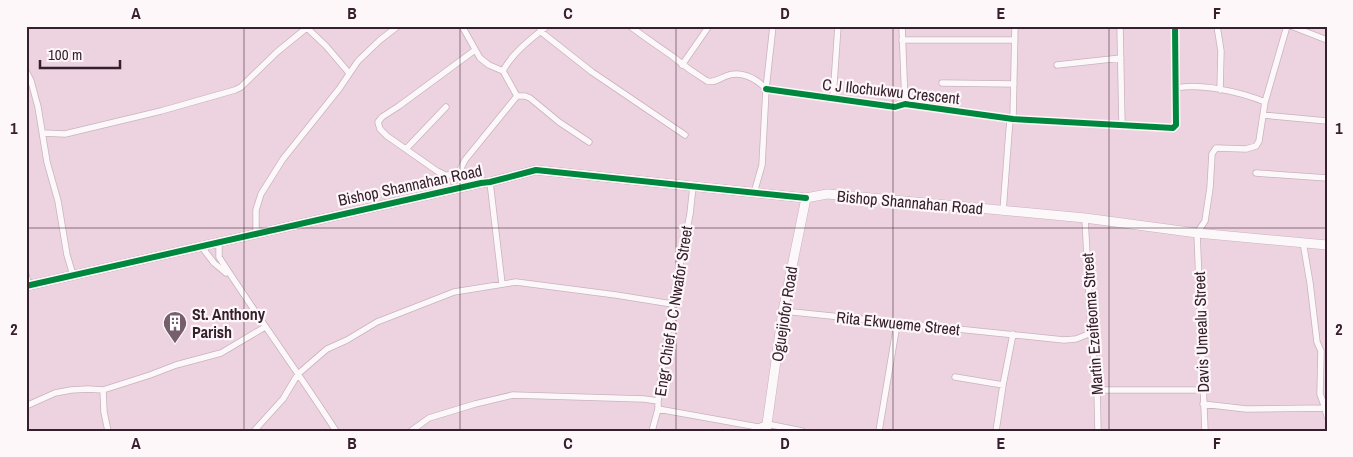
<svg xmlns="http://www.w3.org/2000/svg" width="1353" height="457" viewBox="0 0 1353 457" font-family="'Archivo Narrow',sans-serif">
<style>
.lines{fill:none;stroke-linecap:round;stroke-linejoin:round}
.street-casing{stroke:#c9b2be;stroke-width:7}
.secondary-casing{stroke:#c9b2be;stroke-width:10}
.street{stroke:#fcf8fa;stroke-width:5.5}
.secondary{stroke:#fcf8fa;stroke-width:9}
.cycleway-casing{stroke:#fdf7fa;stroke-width:9}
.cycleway{stroke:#00873e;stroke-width:6}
.grid{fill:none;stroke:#37202d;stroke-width:1;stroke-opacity:0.55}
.labels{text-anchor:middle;stroke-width:4.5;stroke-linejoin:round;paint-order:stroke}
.street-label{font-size:16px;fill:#37202d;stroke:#fdf7fa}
.poi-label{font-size:16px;font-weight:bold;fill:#37202d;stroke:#fdf7fa;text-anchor:start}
.neatline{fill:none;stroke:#37202d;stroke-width:2}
.grid-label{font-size:16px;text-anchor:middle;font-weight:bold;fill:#37202d}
</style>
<rect width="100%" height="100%" fill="#edd2e0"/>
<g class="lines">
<!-- street casing -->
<g class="street-casing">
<path id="street" d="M305,26L326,46L349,73
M462,26L480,58L489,65L503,71L517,96
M630,26C644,37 658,46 672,56C683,65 694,73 707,81C714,83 719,79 726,76C740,70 756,78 766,89
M902,26L905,104
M1120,26L1122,126
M1217,26L1221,51L1220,90
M1291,26L1327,40
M540,31L592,72L685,135
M902,40H1015
M475,50L399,106L382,117L378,122L380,129L387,136L437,171L445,175H461L481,183
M682,65L709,26
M1057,65L1121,58
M26,71L31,81L38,107L47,162L58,201L67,255L73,275
M503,71C512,53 531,39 547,26
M942,83L1014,84
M1176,88C1201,83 1241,92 1265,102
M766,89L895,107L905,104L1013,119L1173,128L1176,125L1175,26
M833,98L838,26
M1263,115L1327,121
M43,133L65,134L161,111L235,90L241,87L277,52L309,26
M406,149L446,107
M1256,173L1327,178
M461,175V168L465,160L517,96H525L530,98L559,122L589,142
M490,182L502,284
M754,193L762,165L766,89L773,26
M433,194L445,175
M1003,211L1009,131L1010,122L1013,119L1015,26
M1085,218L1091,333L1097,390L1098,431
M256,234V210L261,194L283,159L339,89L358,61L380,40L398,26
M219,242V257C257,316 298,372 336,431
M1303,242L1310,283L1317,342L1321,351L1320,394L1325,408
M201,246L214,263L226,273
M26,275L29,286
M783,311L1064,340L1076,339L1091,333
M955,377L1003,385
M103,390L104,412L108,431
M1097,390H1203
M1203,404L1246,409L1325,408L1327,416
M26,406L55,393L71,390L88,389L103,390L150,375L176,365L221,353L265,327
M658,409L758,427L767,424L802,431
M254,431L283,399L298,374L327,349L347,340L377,322L454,292L516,282L616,295L672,304
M411,431L429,418L475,404L513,395L644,399L658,401
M652,431L658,409V401L672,304L690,214L693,186
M879,431L897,324
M996,431L1003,385L1013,334
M1205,431L1197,233L1205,221L1210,188L1212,154L1216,148L1246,149L1256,146L1259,141L1265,102L1287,26"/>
</g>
<!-- secondary casing -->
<g class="secondary-casing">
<path id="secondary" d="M26,286L481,183L490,182L536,170L806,198L827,194L840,195L1085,218L1197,233L1327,245
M766,431L783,311L806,198"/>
</g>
<!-- street -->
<use href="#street" class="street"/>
<!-- secondary -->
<use href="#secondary" class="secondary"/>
<!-- cycleway casing -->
<g class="cycleway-casing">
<path id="cycleway" d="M766,89L895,107L905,104L1013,119L1173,128L1176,125L1175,26
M26,286L481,183L490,182L536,170L806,198"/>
</g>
<!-- cycleway -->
<use href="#cycleway" class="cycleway"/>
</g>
<!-- grid -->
<path class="grid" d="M244,26V431M460,26V431M676,26V431M893,26V431M1109,26V431M26,228H1327"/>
<!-- icons -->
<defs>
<g id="building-pin" transform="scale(1.25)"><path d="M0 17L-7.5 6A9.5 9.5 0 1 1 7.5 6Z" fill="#775e6c" stroke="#fdf7fa"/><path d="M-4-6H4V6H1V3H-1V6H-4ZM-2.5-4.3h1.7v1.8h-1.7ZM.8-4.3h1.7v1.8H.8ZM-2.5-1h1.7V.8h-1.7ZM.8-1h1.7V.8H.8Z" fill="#fff"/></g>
</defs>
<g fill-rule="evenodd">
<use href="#building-pin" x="175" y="323"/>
</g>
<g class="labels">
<!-- street labels -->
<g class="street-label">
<text transform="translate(891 91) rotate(6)" y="6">C J Ilochukwu Crescent</text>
<text transform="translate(410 185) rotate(-12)" y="6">Bishop Shannahan Road</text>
<text transform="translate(910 202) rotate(5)" y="6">Bishop Shannahan Road</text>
<text transform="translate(673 311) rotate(-81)" y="6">Engr Chief B C Nwafor Street</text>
<text transform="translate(784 314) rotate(-81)" y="6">Oguejiofor Road</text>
<text transform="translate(898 323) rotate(6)" y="6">Rita Ekwueme Street</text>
<text transform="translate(1092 324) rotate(-94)" y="6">Martin Ezeifeoma Street</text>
<text transform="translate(1201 332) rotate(-92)" y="6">Davis Umealu Street</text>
</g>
<!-- poi labels -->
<g class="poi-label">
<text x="192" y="320">St. Anthony<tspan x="192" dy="18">Parish</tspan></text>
</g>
</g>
<!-- border -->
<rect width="1353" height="457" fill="none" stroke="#fdf7fa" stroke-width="55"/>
<!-- scale -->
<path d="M40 60v8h80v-8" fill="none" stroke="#37202d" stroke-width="2.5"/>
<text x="48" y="60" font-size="15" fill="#37202d" stroke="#fdf7fa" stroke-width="4" paint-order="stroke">100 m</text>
<rect x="28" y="28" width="1298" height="402" class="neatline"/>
<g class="grid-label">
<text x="136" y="19">A</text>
<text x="352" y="19">B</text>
<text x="568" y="19">C</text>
<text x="785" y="19">D</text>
<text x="1001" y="19">E</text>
<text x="1217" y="19">F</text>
<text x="14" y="134">1</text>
<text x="1339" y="134">1</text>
<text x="14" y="335">2</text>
<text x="1339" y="335">2</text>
<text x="136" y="449">A</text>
<text x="352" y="449">B</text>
<text x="568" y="449">C</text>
<text x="785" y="449">D</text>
<text x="1001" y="449">E</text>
<text x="1217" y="449">F</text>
</g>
</svg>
